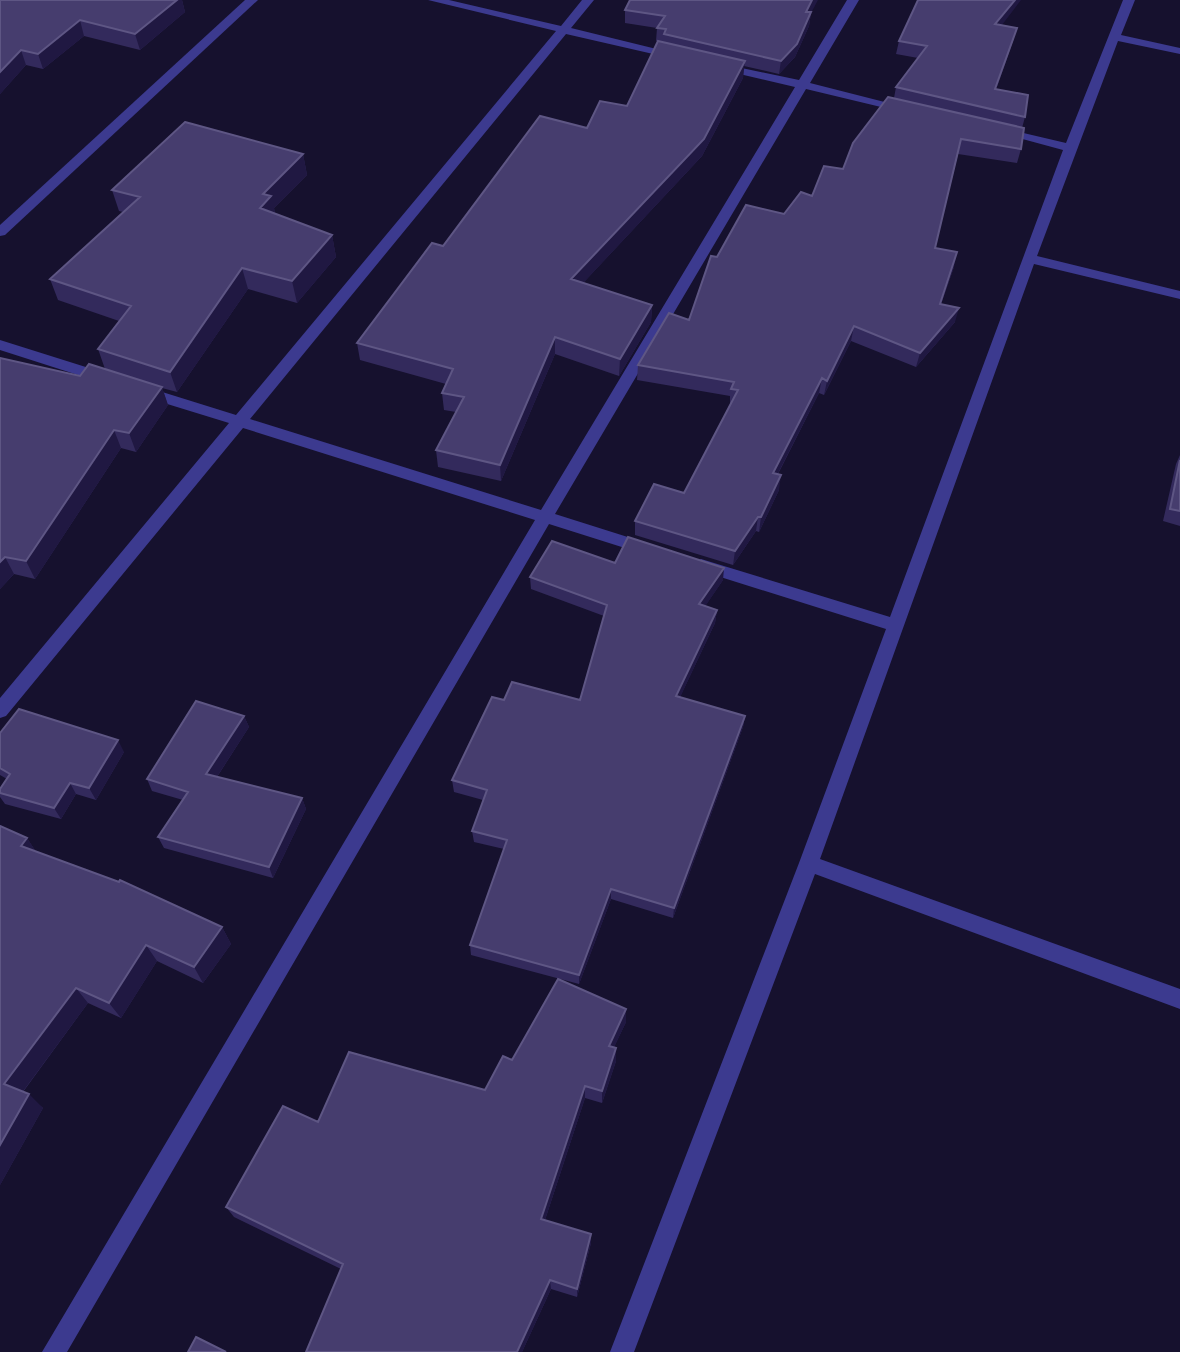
<svg xmlns="http://www.w3.org/2000/svg" width="1180" height="1352" viewBox="0 0 1180 1352" font-family="'Source Sans 3',sans-serif">
<style>
.lines{fill:none;stroke-linecap:round;stroke-linejoin:round}
.minor{fill:#3c3a8f;fill-rule:evenodd}
.tertiary{fill:#3c3a8f;fill-rule:evenodd}
.wall{fill:#332a5c}
.shaded-wall{fill:#201842}
.building{fill:#463d6e;stroke:#5e5684;stroke-width:2}
</style>
<rect width="100%" height="100%" fill="#16112e"/>
<g class="lines">
<!-- minor -->
<path class="minor" d="M428,0H449L561,26L582,0H594L571,28L681,55L675,59L566,34L250,419L541,510L795,87L718,69V63L799,80L847,0H859L810,83L912,109L906,113L806,89L555,514L653,545L655,549L653,553L647,555L549,524L67,1352H42L535,520L243,428L6,716L0,718V698L229,423L138,395L136,391L138,387L143,386L236,415L556,31Z
M1123,0H1135L1121,35L1180,48V54L1118,41L1037,256L1180,291V299L1034,264L820,859L1180,989V1009L815,874L634,1352H610L799,863L886,629L695,569L693,565L701,559L890,617L1063,150L996,132L1002,128L1066,143Z
M0,340L108,374L110,378L103,383L0,350Z"/>
<!-- tertiary -->
<path class="tertiary" d="M245,0H258L5,235L0,236V225Z"/>
</g>
<!-- wall -->
<path class="wall" d="M0,0H182L185,12L140,50L84,36L43,69L26,65L0,94Z
M625,10L811,13L809,26L795,57L779,74L744,66L743,78L702,156L583,283L652,305L651,322L619,376L555,354L501,481L438,467L436,450L456,412L444,410L442,393L446,384L360,360L357,343L443,246L587,128L627,106L663,42L656,41L657,28L625,23Z
M1001,26L1017,28L1013,41L996,89L1025,117L1022,128L1021,149L1017,163L958,154L935,248L954,267L941,304L955,322L916,367L851,341L824,395L819,393L778,474L779,490L759,532L756,531L733,565L635,535V521L684,493L731,404L730,403V396L637,380L638,365L689,320L717,257L812,196L843,169L894,98L896,87L918,58L896,54L899,41Z
M303,154L307,175L274,208L275,214L332,235L336,257L297,303L248,289L177,392L162,388L168,405L136,452L121,448L35,579L14,574L0,589V358L80,376L105,369L98,349L119,321L58,300L50,279L123,212L119,211L112,190Z
M1180,455V526L1163,521L1176,464Z
M615,563L723,580L705,606L717,610L715,623L680,697L745,716L743,727L673,918L611,899L579,984L471,955L470,945L504,849L474,842L472,831L483,800L454,792L452,780L504,700H580L604,616L531,589L530,577Z
M244,716L249,727L217,777L302,798L306,809L273,878L164,848L158,837L183,800L152,791L147,779Z
M0,733L124,752L96,800L76,794L61,819L5,804L0,797V789L7,779L0,775Z
M27,838L36,852L222,927L231,944L203,983L157,961L121,1018L88,1003L23,1092L43,1108L0,1185Z
M626,1022L614,1047L616,1061L602,1103L585,1098L545,1220L591,1243L577,1297L551,1289L522,1352H306L341,1269L234,1217L226,1207L318,1122L485,1090L512,1060Z"/>
<!-- shaded-wall -->
<path class="shaded-wall" d="M177,0H182L185,12L140,50L135,34Z
M812,0H818L811,13L809,26L795,57L779,74L781,61Z
M1015,0H1021L992,38L995,24Z
M80,20L84,36L43,69L38,54Z
M1017,28L1013,41L992,102L995,89Z
M21,50L26,65L0,94V72Z
M745,61L743,78L702,156L571,296V279Z
M303,154L307,175L274,208L276,217L260,208L263,194Z
M332,235L336,257L297,303L292,281Z
M957,252L954,267L936,319L940,304Z
M242,268L248,289L177,392L170,372Z
M652,305L651,322L619,376L620,359Z
M959,308L955,322L916,367L920,353Z
M854,326L851,341L824,395L827,381Z
M555,337V354L501,481L500,465Z
M822,378L819,393L771,487L773,473Z
M162,387L168,405L136,452L129,433Z
M114,430L121,448L35,579L26,561Z
M781,475L779,490L759,532L761,517Z
M758,517L756,531L733,565L735,551Z
M5,557L14,574L0,589V562Z
M724,568L723,580L698,617L699,604Z
M717,610L715,623L675,708L676,696Z
M244,716L249,727L211,786L206,774Z
M745,716L743,727L673,918L674,908Z
M118,740L124,752L96,800L89,788Z
M70,783L76,794L61,819L54,808Z
M302,798L306,809L273,878L269,867Z
M27,838L39,856L21,846Z
M611,889V899L579,984V975Z
M222,927L231,944L203,983L194,967Z
M146,945L157,961L121,1018L109,1003Z
M76,988L88,1003L18,1098L4,1084Z
M626,1009V1022L609,1058V1046Z
M616,1048V1061L602,1103V1091Z
M585,1086V1098L542,1229L541,1219Z
M29,1094L43,1108L0,1185V1145Z
M591,1234V1243L577,1297V1289Z
M550,1280L551,1289L522,1352H517Z"/>
<!-- building -->
<path class="building" d="M0,0H177L135,34L80,20L38,54L21,50L0,72Z
M630,0H812L806,12H811L797,44L781,61L664,34L666,29L657,28L665,16L625,10Z
M918,0H1015L995,24L1017,28L995,89L1028,95L1025,117L896,87L927,46L899,41Z
M658,41L745,61L704,139L571,279L652,305L620,359L555,337L500,465L436,450L464,397L442,393L453,369L357,343L432,243L443,246L540,116L587,128L600,101L627,106Z
M888,97L1024,128L1021,149L961,139L935,248L957,252L940,304L959,308L920,353L854,326L827,381L822,378L773,473L781,475L761,517H758L735,551L635,521L654,484L684,493L738,390L731,389L734,382L638,365L669,313L689,320L711,256L717,257L746,205L784,214L801,192L812,196L824,166L843,169L853,143Z
M185,122L303,154L263,194L271,196L260,208L332,235L292,281L242,268L170,372L98,349L131,306L50,279L140,197L112,190Z
M0,358L80,376L89,364L162,387L129,433L114,430L26,561L5,557L0,562Z
M1180,460V511L1170,509Z
M628,537L724,568L699,604L717,610L676,696L745,716L674,908L611,889L579,975L470,945L507,840L472,831L487,790L452,780L492,697L504,700L512,682L580,700L607,605L530,577L552,541L615,563Z
M196,701L244,716L206,774L302,798L269,867L158,837L188,792L147,779Z
M19,709L118,740L89,788L70,783L54,808L0,793V789L10,774L0,768V733Z
M0,826L27,838L21,846L119,882L120,880L222,927L194,967L146,945L109,1003L76,988L4,1084L29,1094L0,1145Z
M558,979L626,1009L609,1046L616,1048L602,1091L585,1086L541,1219L591,1234L577,1289L550,1280L517,1352H306L343,1264L226,1207L283,1106L318,1122L349,1052L485,1090L503,1056L512,1060Z
M196,1337L226,1352H188Z"/>
</svg>
